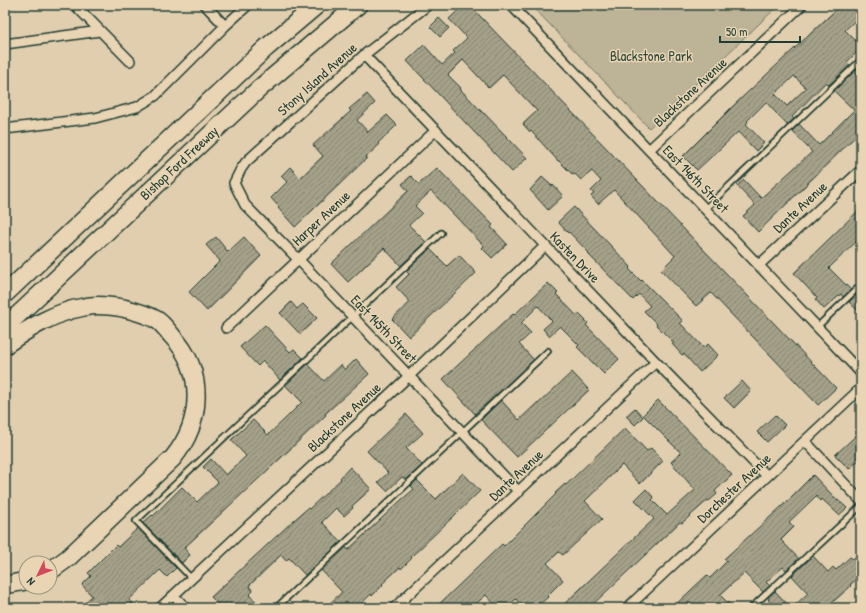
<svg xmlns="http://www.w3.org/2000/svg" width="866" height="613" viewBox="0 0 866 613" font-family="'Patrick Hand',sans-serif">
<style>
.park{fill:#bdb397;stroke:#6e7866}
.building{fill:url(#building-hatch);stroke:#1f3d34;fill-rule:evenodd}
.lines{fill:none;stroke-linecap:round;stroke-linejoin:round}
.service-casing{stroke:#1f3d34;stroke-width:8}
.minor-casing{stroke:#1f3d34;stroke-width:12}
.motorway-casing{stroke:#1f3d34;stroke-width:20}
.service{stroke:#e9d4b3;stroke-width:4.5}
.minor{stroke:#e9d4b3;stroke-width:9}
.motorway{stroke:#e9d4b3;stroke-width:17}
.labels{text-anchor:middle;stroke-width:3;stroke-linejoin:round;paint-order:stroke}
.park-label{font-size:14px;fill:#2f493e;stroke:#e9d4b3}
.street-label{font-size:14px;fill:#1f3d34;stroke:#e9d4b3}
</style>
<defs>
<pattern id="building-hatch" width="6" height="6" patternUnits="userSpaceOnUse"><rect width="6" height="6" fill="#a5a189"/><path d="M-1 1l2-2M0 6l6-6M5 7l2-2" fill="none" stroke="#868471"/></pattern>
</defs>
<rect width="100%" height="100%" fill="#e1ceae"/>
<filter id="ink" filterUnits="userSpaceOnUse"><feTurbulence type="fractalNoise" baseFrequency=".025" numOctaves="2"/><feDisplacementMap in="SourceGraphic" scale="8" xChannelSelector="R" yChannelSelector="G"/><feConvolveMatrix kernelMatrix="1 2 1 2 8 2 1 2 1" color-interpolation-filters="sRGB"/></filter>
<g filter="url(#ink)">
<!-- park -->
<path class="park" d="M531,5H779L649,128Z"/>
<!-- building -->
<path class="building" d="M464,5H470L479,15L836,388L818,405L711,293L696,306L661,270L675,256L614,190L598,204L591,196L594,194L591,191L601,181L592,171L581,180L575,174L573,175L559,161H558L531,131L530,132L523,124L537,111L503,75L489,88L463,60L448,75L461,88L460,89L484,114V113L527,158L512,172L407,61L424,45L442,65L455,53L453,51L467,38L449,19Z
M841,5H852L861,15L845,30L861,46V48L847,62L850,65L829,85L826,82L792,117L794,119L787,125L766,102L747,121L748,122L746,124L764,143L756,151L738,132L697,170L683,156L733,106ZM794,76L806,88L787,106L775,94Z
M439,18L449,28L440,37L430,27Z
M856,70L861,76V133L855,139L854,138L758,232L743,216L755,205L737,186L744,180L761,198L812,152L792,131L799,124L819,145L854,110L834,91Z
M367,94L375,103L357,120L368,132L387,115L397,125L378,143L379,145L366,157L367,158L295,227L278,208L279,207L271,198L287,182L281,176L290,167L300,178L323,156L313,145L351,111L349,109Z
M437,168L493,225L491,227L507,244L492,258L482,248L484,246L431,191L415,206L422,213L409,225L426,242L401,266L384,248L348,282L331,264L408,191L402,184L411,176L419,184Z
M542,177L552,186L553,185L563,196L548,210L530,190Z
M574,207L631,267L629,269L641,281L642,280L683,321L680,323L704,348L708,344L718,355L700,372L684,354L682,355L672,344L674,343L656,325L657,324L644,311L650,306L639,294L633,300L588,254L589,253L569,232L568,233L558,222Z
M861,208V237L829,268L851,290L843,297L841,294L824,309L815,299L817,298L794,273Z
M216,237L228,252L244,237L261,256L207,311L189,292L220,261L206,245Z
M430,249L447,266L459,255L476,273L409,337L392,319L410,302L396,287L409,274L406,271Z
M548,283L558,293L556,294L576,315L578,313L588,323L586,325L619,359L604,374L577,347L579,345L560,326L549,336L543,329L552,321L538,306L521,323L531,333L519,344L534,360L475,414L443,379L513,314L514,315Z
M856,295L861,300V314L849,302Z
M291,302L297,309L303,304L317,318L300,334L280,313Z
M265,325L290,352L294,349L303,358L280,380L263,361L258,366L240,347Z
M356,359L369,374L325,414L326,415L283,456L184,548L190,555L182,563L143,523L152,515L153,516L182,487L197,502L218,482L203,467L211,459L226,475L246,456L231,440L253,420L268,435L285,419L302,402L285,385L308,364L324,381L341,365L345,370Z
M572,372L589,390L517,457L481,420L501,400L519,420L537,403L538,404Z
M742,381L751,391L734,408L724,398Z
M658,400L732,475L715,491L717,494L709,501L708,500L682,523L680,522L589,608H560L654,519L635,500L646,489L654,498L652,500L667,515L695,490L671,462L681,453L643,415Z
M635,408L643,417L635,425L626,416Z
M406,414L423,433L406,448L422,465L406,480L402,477L387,491L378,482L388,473L367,451Z
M775,415L785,425L767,442L757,432Z
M625,428L647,451L651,448L663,461L640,484L622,465L585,501L602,519L563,555L559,552L547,563L563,580L547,596L548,597L540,604L539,602L533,608H524L516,599L506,608H498L486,595L471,608H435L502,544L504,546L556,494L555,493L565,484L566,485Z
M861,431V458L849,469L835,455Z
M350,467L371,489L352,506L353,508L344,516L336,508L322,522L341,542L305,575L289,558L286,561L281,555L249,586L253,591L249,595L263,608H222L211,597L294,520L308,508L309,509L341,479L340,478Z
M463,473L480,491L411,557L412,558L401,569L400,567L382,584L383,585L372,596L371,594L357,608H325L342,592L321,570L346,547L348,550L399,502L414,489L411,486L417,480L436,499Z
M813,475L837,500H838L847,508L839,515L822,499L820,501L816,496L789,522L794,527L781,540L799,559L786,570L783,567L766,582L770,586L763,592L744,573L720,595L733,608H672L707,575L710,578L727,561L724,559L781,507Z
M138,528L176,568L167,577L160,570L129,600L133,603L128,608H79L92,596L82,585L91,576L88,573L116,545L118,547Z
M861,551V575L850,585L851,586L826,608H792L808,593L792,576L813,556L828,572L833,567L836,570L850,557L853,559Z
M775,591L791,608H777L768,600L769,599L768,597Z"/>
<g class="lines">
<!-- service casing -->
<g class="service-casing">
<path id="service" d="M705,209L861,60
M817,327L861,285
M192,579L136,521L441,233
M276,608L548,351
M751,608L861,506"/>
</g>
<!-- minor casing -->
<g class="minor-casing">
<path id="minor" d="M75,5L130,61
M205,5L225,26
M428,5L364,55L246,162L241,169L234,183L245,205L298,259L519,492
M511,5L861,373
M5,44L100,31
M364,55L656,362L767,476
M5,129L95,118L137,107L155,96L225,26L248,5
M649,150L802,5
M759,265L861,170
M226,328L436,130
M805,441L861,501
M174,596L186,608
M160,608L409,376L545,246
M394,608L656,362
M627,608L861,388"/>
</g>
<!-- motorway casing -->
<g class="motorway-casing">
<path id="motorway" d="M5,294L266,48L317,5
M5,327L260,88L358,5
M5,345C29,328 55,312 84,307C96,304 111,306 123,308C135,311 147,314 157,320C163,324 168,331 172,336C205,371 203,421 173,458L68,558L50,571
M5,584H10L26,581"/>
</g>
<!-- service -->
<use href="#service" class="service"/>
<!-- minor -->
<use href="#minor" class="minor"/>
<!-- motorway -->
<use href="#motorway" class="motorway"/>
</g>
</g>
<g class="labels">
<!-- park labels -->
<g class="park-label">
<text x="651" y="61">Blackstone Park</text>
</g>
<!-- street labels -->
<g class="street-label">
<text transform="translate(317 79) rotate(-42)" y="5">Stony Island Avenue</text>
<text transform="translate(690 92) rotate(-43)" y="5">Blackstone Avenue</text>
<text transform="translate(179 163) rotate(-43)" y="5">Bishop Ford Freeway</text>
<text transform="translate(696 179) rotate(46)" y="5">East 146th Street</text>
<text transform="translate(800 207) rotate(-43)" y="5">Dante Avenue</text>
<text transform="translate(321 218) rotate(-43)" y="5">Harper Avenue</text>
<text transform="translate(575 257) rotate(46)" y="5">Kasten Drive</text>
<text transform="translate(384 329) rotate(46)" y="5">East 145th Street</text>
<text transform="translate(344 417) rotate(-43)" y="5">Blackstone Avenue</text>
<text transform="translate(516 475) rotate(-43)" y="5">Dante Avenue</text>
<text transform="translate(734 488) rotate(-43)" y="5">Dorchester Avenue</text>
</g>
</g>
<!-- margin -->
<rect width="866" height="613" fill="none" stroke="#e9d4b3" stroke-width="20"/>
<rect x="10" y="10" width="846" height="593" fill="none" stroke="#1f3d34" stroke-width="1.5" filter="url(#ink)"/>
<!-- north arrow -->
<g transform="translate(38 575) rotate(227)"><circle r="19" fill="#e9d4b3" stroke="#989880"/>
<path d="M0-3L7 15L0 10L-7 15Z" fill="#d1495b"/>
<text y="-6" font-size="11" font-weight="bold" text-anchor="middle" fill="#1f3d34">N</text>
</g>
<!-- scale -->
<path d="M720 36v6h80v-6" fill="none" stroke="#1f3d34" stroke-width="2"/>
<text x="726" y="36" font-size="12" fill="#1f3d34" stroke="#e9d4b3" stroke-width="3" paint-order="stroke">50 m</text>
</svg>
